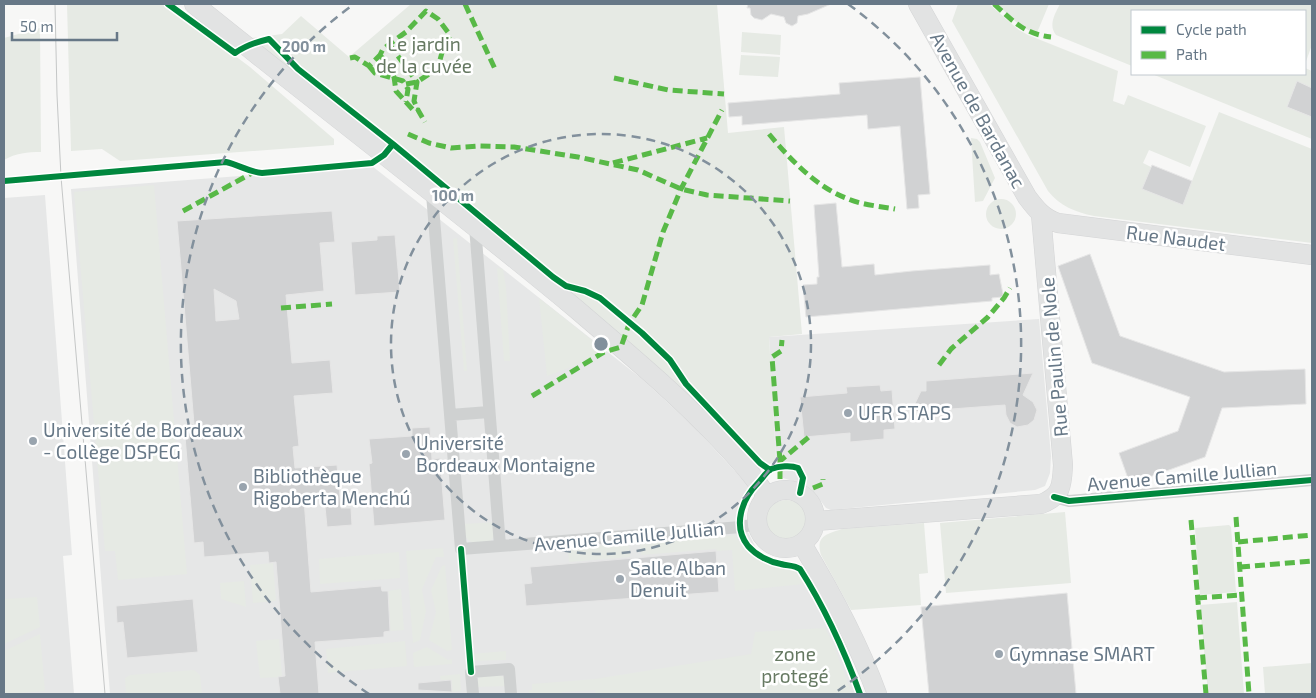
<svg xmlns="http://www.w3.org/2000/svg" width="1316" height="698" viewBox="0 0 1316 698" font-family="'Exo 2',sans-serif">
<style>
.built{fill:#e6e7e7}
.green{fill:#e6eae4}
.building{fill:#d1d2d3;stroke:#e6e6e6;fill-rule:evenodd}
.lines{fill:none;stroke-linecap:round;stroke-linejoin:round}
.secondary-casing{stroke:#d4d5d6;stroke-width:20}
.street{stroke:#cfd1d1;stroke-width:12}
.secondary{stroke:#e2e3e3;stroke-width:19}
.tram{stroke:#c5c7c7;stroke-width:1}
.quiet{stroke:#58b947;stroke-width:5;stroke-dasharray:10 5;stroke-linecap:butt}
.cycleway-casing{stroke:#fff;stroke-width:9}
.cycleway{stroke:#00873e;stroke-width:6}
.ring{fill:none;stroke:#82909c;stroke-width:2.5;stroke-dasharray:9 6}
.poi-dot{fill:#99a4ae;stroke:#fff;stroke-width:2}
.labels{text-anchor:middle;stroke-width:5;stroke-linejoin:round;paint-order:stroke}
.park-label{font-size:19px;fill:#667962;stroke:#fff}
.street-label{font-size:19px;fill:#677887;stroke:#fff}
.poi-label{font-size:19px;fill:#677887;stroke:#fff;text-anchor:start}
.centre{fill:#82909c;stroke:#fff;stroke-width:2.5}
.ring-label{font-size:15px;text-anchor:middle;font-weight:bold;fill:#82909c;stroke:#fff;stroke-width:5;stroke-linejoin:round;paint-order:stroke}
</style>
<rect width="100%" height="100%" fill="#f7f7f6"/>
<!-- built -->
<path class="built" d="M372,166L642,379L693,426L746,483L752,492L745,512L746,528L756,548L769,559L801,564L813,582L865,694H110L71,189Z
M45,195L72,555L63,556L74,694H4V198Z
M1039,319L1051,456L1050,473L1045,486L1035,490L831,510L826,508L817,496L807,486L800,483L783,478L778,472L776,460L769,337Z"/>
<!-- green -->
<path class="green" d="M67,4H165L250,67L334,139V145L120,161L102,149L71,151Z
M411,4H717L728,133L784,127L802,334L769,337L776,460L758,471L252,38L282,34L301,16L349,57Z
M958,4H989L1019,30L1028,35L1118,71L1113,101L1124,105L1128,95L1206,126L1190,167L1149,150L1143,163L1151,167L1183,204L1219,112L1312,149V243L1094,216C1075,212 1060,206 1048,191L952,21Z
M996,4H1049L1039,28L1037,32C1022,32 1007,12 996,4Z
M1060,4H1312V45L1305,64V11H1132V66L1056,35C1048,25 1055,14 1060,4Z
M40,28L41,152C27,152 16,153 4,160V38Z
M742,32L781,35L780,55L741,52Z
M741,55L780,57L778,77L739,75Z
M1305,68L1312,71V88L1297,82L1287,107L1312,117V139L1152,74H1305Z
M971,138L977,139L980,142L995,178L983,201L975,202Z
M154,185L187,574L118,580L115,551H105L74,192Z
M986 214a15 15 0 1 1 30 0a15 15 0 1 1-30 0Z
M457,238L467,371H464L453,239Z
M497,268L503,269L506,287L510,361H504Z
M539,298L603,349L579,364L547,376Z
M766 520a20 20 0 1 1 40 0a20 20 0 1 1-40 0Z
M1065,512L1071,583L946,593L940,523Z
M496,522C496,526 496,530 495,534C491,547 472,547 465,536C463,533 464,528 463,524Z
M924,523L928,573L919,574L921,605L851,610L821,555C815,535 828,534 842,529Z
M1229,525L1231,527L1236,592L1200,595L1195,528Z
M736,535V538C745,548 755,557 766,563C787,574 790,559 804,584L735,591L732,550L717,551L716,549L641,555L640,542Z
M629,543L630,557L569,562L568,548Z
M443,548L444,557H436L422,589L426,611L420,640L413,643L406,551Z
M399,552L400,578L320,584L319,559Z
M273,563L276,601L253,603L250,565Z
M445,565L452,650L447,651L429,640L436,612L431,590L442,566Z
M244,581L246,607L221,599L220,583Z
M401,589L404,630L390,631L388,591Z
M37,597L40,627L4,644V599Z
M1237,602L1244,694H1208L1200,605Z
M825,628L832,641L852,694H596L595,690L562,692L561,694H529V690H532V684L595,679L751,654L755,632Z
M40,634L45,691L4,694V651Z
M279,639L282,677L260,678L256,641Z
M405,641L407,666L328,673L326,649Z
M427,647L448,660L452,659V664L414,667L413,653Z
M506,651V660L472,661L471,654Z
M1312,663V694H1265L1263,667Z
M194,670L200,675L202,694H126L125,678L130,675Z
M460,674L461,691L452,692L451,680L441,681L440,676Z
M498,674L507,679L509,686L475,687L477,680L484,675Z"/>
<!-- building -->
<path class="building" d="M748,4H831L808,14L798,16L797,23L792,26L786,23L784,17L771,14L762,20L754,18L751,15L750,8H747Z
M920,77L930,194L918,195L919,208L907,209L900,126L868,129L867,115L742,125V116L729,117L728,103L840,94L839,83Z
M1297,81L1312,88V117L1287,107Z
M1152,165L1192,181L1183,205L1142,189Z
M836,203L842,267L874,264L875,275L912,271L990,265V275L999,274L1003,294L1002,297L992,298V301L806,317L803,285L817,284V277H819L814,205Z
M332,211L335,242L320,243L324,291L286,295L292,363L330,360L333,393L294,396L299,446L293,447L295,468L337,465L341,508H351L352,525L327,527L324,497L304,499L311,592L381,586L382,591H388L390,631L384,632V637L315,642L319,694H280L278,677L285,676L276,562L269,563L268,552L204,557L203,542L194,543L184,425L194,424L177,221ZM214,289L236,301L239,319L216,321Z
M395,235L400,292L355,295L351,242L377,240V236Z
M1090,254L1120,336L1224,372L1305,369L1306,404L1222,408L1205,457L1130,484L1119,453L1178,431L1190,397L1092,363L1058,266Z
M1033,373L1023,395L1033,402L1037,410L1034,420L1028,425L1017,427L1010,423L1006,415L1005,405L911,412L921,391H926V381Z
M880,385L881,391L892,390L895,429L884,430V439L850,442V433L804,437L800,397L847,393L846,387Z
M430,427L432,459L440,458L445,520L374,526L369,464L372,463L369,439L412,436V428Z
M716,551L719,592L526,606L524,584L532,583L530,567Z
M1067,593L1076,694H929L921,607Z
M193,599L198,652L127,658L123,622L117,623L116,606Z
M451,680L452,692L418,690V683Z"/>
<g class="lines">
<!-- secondary casing -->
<g class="secondary-casing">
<path id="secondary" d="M194,4C320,106 450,204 575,308C625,351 676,393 721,441C738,459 754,476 767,497
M918,4L1027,197C1036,209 1043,218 1058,223L1312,255
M757 519a29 29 0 1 1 58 0a29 29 0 1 1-58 0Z
M816,521L1041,504C1062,496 1062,485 1063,465L1041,215
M802,544C831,592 858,642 877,694"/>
</g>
<!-- street -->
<path class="street" d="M432,194L461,549L500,546L475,226
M450,415L489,412
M1054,497L1069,501L1312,480
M500,546L741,527L757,524
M473,694L471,672L509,669L511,694"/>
<!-- secondary -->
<use href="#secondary" class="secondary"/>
<!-- tram -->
<path class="tram" d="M55,4L57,95L61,177L105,694"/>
<!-- quiet -->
<path class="quiet" d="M465,4L495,69
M994,4C1013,21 1024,34 1051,37
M389,44L417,82L414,101L418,110
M350,58L355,57L369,66L380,55
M369,66L375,73L403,81L408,89L406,102
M614,78L668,90L724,94
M406,84L417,82L432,72L438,67L443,49L450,35L438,19L426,11L406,32L383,49L380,55L385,61L394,77L396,91L414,111L418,110L425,122
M408,134L429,143L451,148L480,146L514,147L578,157L638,170L681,189L707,195L790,201
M769,134C790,159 815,186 846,198C861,205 879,206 895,209
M613,163L707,138
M183,211L254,172
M281,308L332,304
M939,365L951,349L988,317L1004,298L1010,288
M532,396L604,352L621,347L629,324L642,305L663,232L681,189L722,110
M780,461L772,357L781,351L782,340
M780,479V461L810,436
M813,488L823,484V479
M1236,517L1249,694
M1191,520L1206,694
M1238,542L1312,535
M1240,567L1312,561
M1197,598L1242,595"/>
<!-- cycleway casing -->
<g class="cycleway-casing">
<path id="cycleway" d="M168,4L235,53C245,46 256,42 269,39L298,69L393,144L553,277L566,286L585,291L600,298L642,333L670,360L686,384L760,463L770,470
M4,181L226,162C239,165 249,172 262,173L372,163L384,155L393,144
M800,493L803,478L798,468C791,465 779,466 771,469C766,472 762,479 758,483C742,499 732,526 748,546C756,555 769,562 781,564C788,566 794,565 800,569C825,608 844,650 860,694
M1054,497L1069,501L1312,480
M461,549L471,672"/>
</g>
<!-- cycleway -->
<use href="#cycleway" class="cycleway"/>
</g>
<!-- distance rings -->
<g class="ring">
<circle cx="601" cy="344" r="210"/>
<path d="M369 694A420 420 0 0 1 354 4M848 4A420 420 0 0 1 833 694"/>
</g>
<!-- markers -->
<g class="poi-dot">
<circle cx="848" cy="413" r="5"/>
<circle cx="33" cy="441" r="5"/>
<circle cx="406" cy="454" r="5"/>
<circle cx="243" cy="487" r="5"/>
<circle cx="620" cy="579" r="5"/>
<circle cx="999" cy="654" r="5"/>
</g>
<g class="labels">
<!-- park labels -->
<g class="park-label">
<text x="424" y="51">Le jardin<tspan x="424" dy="22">de la cuvée</tspan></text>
<text x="795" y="661">zone<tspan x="795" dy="22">protegé</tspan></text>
</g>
<!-- street labels -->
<g class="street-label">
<text transform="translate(978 110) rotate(61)" y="7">Avenue de Bardanac</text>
<text transform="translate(1176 238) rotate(7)" y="7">Rue Naudet</text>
<text transform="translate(1054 357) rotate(-95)" y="7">Rue Paulin de Nole</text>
<text transform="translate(1182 476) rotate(-5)" y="7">Avenue Camille Jullian</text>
<text transform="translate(629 536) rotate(-5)" y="7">Avenue Camille Jullian</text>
</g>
<!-- poi labels -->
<g class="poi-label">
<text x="858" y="420">UFR STAPS</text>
<text x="43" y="437">Université de Bordeaux<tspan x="43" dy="22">- Collège DSPEG</tspan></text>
<text x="416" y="450">Université<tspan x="416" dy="22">Bordeaux Montaigne</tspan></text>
<text x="253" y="483">Bibliothèque<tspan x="253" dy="22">Rigoberta Menchú</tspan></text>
<text x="630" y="575">Salle Alban<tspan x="630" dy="22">Denuit</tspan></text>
<text x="1009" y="661">Gymnase SMART</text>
</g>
</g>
<circle cx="601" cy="344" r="8" class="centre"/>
<g class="ring-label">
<text x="304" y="52">200 m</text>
<text x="453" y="201">100 m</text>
</g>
<!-- border -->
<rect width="1316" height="698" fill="none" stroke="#677887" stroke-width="10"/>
<!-- legend -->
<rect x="1131" y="10" width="175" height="65" fill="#ffffff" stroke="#c2c9cf"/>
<rect x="1141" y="26" width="25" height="8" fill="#00873e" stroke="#c2c9cf"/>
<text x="1176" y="35" font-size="15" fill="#677887">Cycle path</text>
<rect x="1141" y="51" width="25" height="8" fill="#58b947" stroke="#c2c9cf"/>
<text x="1176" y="60" font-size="15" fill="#677887">Path</text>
<!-- scale -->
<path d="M12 32v8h105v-8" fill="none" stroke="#677887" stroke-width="2.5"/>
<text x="20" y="32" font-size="15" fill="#677887" stroke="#ffffff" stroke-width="4" paint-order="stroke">50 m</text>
</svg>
